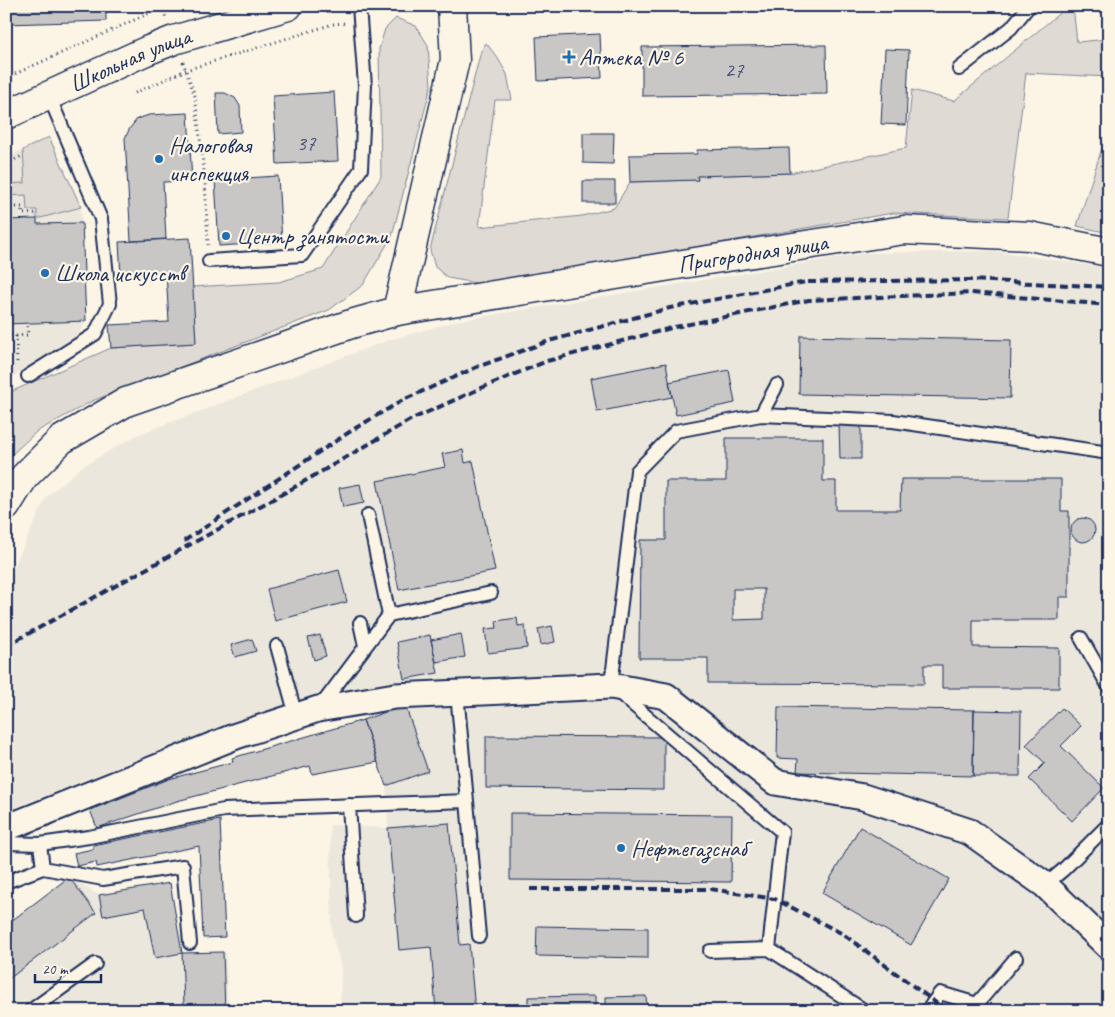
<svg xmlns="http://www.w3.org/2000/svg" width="1115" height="1017" viewBox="0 0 1115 1017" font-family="Caveat,sans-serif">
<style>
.built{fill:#ece7dc}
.green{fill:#dfdbd4;stroke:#7d8599}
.building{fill:#c8c7c6;stroke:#1b2f5e;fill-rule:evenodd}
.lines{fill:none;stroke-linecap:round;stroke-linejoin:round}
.service-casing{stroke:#1b2f5e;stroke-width:16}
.minor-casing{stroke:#1b2f5e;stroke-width:29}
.secondary-casing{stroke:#1b2f5e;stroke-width:31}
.path{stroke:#1b2f5e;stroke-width:3;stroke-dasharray:1 4;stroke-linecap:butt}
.service{stroke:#fcf5e5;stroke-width:12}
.minor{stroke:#fcf5e5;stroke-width:25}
.secondary{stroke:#fcf5e5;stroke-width:28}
.rail{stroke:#1b2f5e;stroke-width:4;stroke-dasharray:8 4;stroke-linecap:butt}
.poi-dot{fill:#1f6fb2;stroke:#fcf5e5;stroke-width:2}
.labels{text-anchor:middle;stroke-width:4.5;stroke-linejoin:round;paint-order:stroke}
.number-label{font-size:21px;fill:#465578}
.poi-label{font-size:24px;fill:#1b2f5e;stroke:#fcf5e5;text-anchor:start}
.street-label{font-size:24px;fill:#1b2f5e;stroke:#fcf5e5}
</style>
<rect width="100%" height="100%" fill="#fcf5e5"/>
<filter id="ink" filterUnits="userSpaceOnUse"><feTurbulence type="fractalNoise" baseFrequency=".02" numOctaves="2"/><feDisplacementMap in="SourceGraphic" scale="10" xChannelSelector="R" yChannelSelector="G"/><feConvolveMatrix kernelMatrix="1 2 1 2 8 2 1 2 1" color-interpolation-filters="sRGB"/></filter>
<g filter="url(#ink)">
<!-- built -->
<path class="built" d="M49,137L81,207L86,321L77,336L6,381V158Z
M993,251L1109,268V1011H340L341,967L332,935L330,825L388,828L386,786L352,690L229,723L6,811V577L10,575L47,496L83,466L137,435L386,341L456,321L866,253Z
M69,877L99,895L170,883L182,953L226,952L228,1011H6V925Z"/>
<!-- green -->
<path class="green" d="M1068,6H1073L1077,42L1109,39V77L1026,73L1008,218L893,213L481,284L448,278L435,267L430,250L481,51L486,43L497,57L507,74L512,100H495L479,227L582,216L614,208L630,182L698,180L697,176L790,173L906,148L912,90L954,101Z
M396,18L416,26L428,45L431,86L392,236L363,285L329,310L92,401L36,432L6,460V392L8,393L111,348L196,343L192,287L279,282L323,269L381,177L379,49L385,29Z
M1109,126V233L1077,226Z
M49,137L81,207L37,219V210H27L26,195L6,196V184L25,183L23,150Z"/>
<!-- building -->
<path class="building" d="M6,6H106V21L6,24Z
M600,34L602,78L538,81L536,37Z
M826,45L827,94L642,96V47Z
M885,49L909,50L906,125L881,124Z
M334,92L338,161L277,164L273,96Z
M216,93H225L235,98L240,106L241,132L218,134Z
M188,113L192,181L163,182L166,239L131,241L125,138L130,128L137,119L149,115Z
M583,133H614L613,164L583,163Z
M789,148L790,173L697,176L698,180L630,182L629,155L697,154V150Z
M278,176L282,242L219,246L215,180Z
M583,181H615V203H583Z
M37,219V224L82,223L86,321L6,324V220Z
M190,238L196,343L111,348L109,325L169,322L166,273L121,276L119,242Z
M800,336L1011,340L1010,398L799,394Z
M666,363L672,397L597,412L591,378Z
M729,370L735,403L676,415L669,382Z
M839,425H861V459H840Z
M726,438H823V481H836V510H900L901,479H1061V511H1069V597H1059V620H973V647L1059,648V688H942V665H924V684L708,683V658H639L640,540H666V481H726ZM733,589H764V619L733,620Z
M463,450L465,463L473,461L495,571L399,590L377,481L445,467L442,454Z
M360,484L364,503L343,507L339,488Z
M1071 530a12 12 0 1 1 24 0a12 12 0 1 1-24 0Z
M339,570L347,602L275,621L267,589Z
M517,618L518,626L525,625L527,648L488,653L485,629L497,628L496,621Z
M552,626L555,642L541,645L538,629Z
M461,634L465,657L436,662L431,640Z
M320,635L326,656L314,660L308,638Z
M430,635L438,673L404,679L397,642Z
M252,639L256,651L235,657L231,645Z
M405,705L428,771L386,786L363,720Z
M778,707L974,710L973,776L797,772L798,759L777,758Z
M1062,708L1081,726L1061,746L1104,788L1072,821L1029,779L1045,763L1026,745Z
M974,710L1021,711L1020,776H973Z
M363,720L378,762L312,774L310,766L177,801L97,828L90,810L169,779L233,762L232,758Z
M486,736L664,737V790L486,788Z
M510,813L732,815L731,882L510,880Z
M220,820L225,937L203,938L199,846L97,867L96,862L77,866L74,853L93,849V845Z
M449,823L460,945L469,944L475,1011H436L431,947L399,950L388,828Z
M860,827L949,879L911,945L822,893Z
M69,877L96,913L6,981V925Z
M170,883L182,953L155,958L145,908L103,916L99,895Z
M537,926L648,928V958L536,956Z
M223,952L225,1011H195L194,1004L184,1005L182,953Z
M595,996V1011H528V997Z
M646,996L647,1011H606V997Z"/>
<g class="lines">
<!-- service casing -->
<g class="service-casing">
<path id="service" d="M959,69L1011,28L1029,6
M209,261L302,255L361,169L365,86L359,6
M28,376L95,334L110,304L101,219L49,96
M761,415L893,421L1109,453
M368,515L389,615
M360,623L365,646
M1081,638L1109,687
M277,646L296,716
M457,693L467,801
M320,707L389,615L491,593
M349,805L356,916
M6,843L40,844L89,837L224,810L467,801L479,936
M43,868L103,879L183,866L190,943
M6,882L43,868L40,844
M1045,885L1063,870L1109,824
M769,949L782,832L611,686L637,471L676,431L761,415L777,385
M710,951L769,949L865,1011
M30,1011L95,964
M927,1011L940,993L977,1004L1016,958"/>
</g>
<!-- minor casing -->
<g class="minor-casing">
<path id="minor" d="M6,828L236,736L318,709L395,696L611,686L666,696L775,782L863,797L970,832L1045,885L1109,947"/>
</g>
<!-- secondary casing -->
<g class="secondary-casing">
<g id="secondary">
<path id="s1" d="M6,115L146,51L174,40L288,6"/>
<path d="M397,311L455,60L452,6"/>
<path id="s2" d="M6,506L24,477L61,440L126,402L351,324L397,311L701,261L904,230L1029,236L1109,252"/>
</g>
</g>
<!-- path -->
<path class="path" d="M162,6L166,19
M183,62L195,96L205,180L208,245
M6,78L163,7
M135,93L186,70L333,24L345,23
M6,164L22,156
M6,207H22V214L37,213
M6,336H16L17,363
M16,336L28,335L27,323"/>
<!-- service -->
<use href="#service" class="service"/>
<!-- minor -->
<use href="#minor" class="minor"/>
<!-- secondary -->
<use href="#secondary" class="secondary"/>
<!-- rail -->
<path class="rail" d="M184,541L354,429L403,400L477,367L549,341L670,308L806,282L971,280L1109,287
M6,646L293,488L412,419L486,386L547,361L675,327L809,300L972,293L1109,305
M530,889H710L775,899L843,934L947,1011"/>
</g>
</g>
<!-- markers -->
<g class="poi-dot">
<path d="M566.5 49.5h5v5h5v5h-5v5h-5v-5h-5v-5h5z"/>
<circle cx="159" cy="159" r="5"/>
<circle cx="226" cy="236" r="5"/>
<circle cx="45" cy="273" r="5"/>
<circle cx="621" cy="848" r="5"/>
</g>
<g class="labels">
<!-- number labels -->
<g class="number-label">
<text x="734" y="77">27</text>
<text x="306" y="150">37</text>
</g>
<!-- poi labels -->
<g class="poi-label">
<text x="579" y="65">Аптека № 6</text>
<text x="169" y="153">Налоговая<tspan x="169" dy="28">инспекция</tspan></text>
<text x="236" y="244">Центр занятости</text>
<text x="55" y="281">Школа искусств</text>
<text x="631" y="856">Нефтегазснаб</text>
</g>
<!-- street labels -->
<g class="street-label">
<text dy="8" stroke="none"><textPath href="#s1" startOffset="136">Школьная улица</textPath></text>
<text dy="8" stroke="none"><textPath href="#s2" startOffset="808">Пригородная улица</textPath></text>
</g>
</g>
<!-- margin -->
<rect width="1115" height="1017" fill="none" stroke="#fcf5e5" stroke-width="25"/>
<rect x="12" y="12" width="1090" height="992" fill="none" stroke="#1b2f5e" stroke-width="2" filter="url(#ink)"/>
<!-- scale -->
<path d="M35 974v8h66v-8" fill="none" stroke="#1b2f5e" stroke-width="2.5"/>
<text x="42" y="974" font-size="15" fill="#1b2f5e" stroke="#fcf5e5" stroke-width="4" paint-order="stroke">20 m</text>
</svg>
